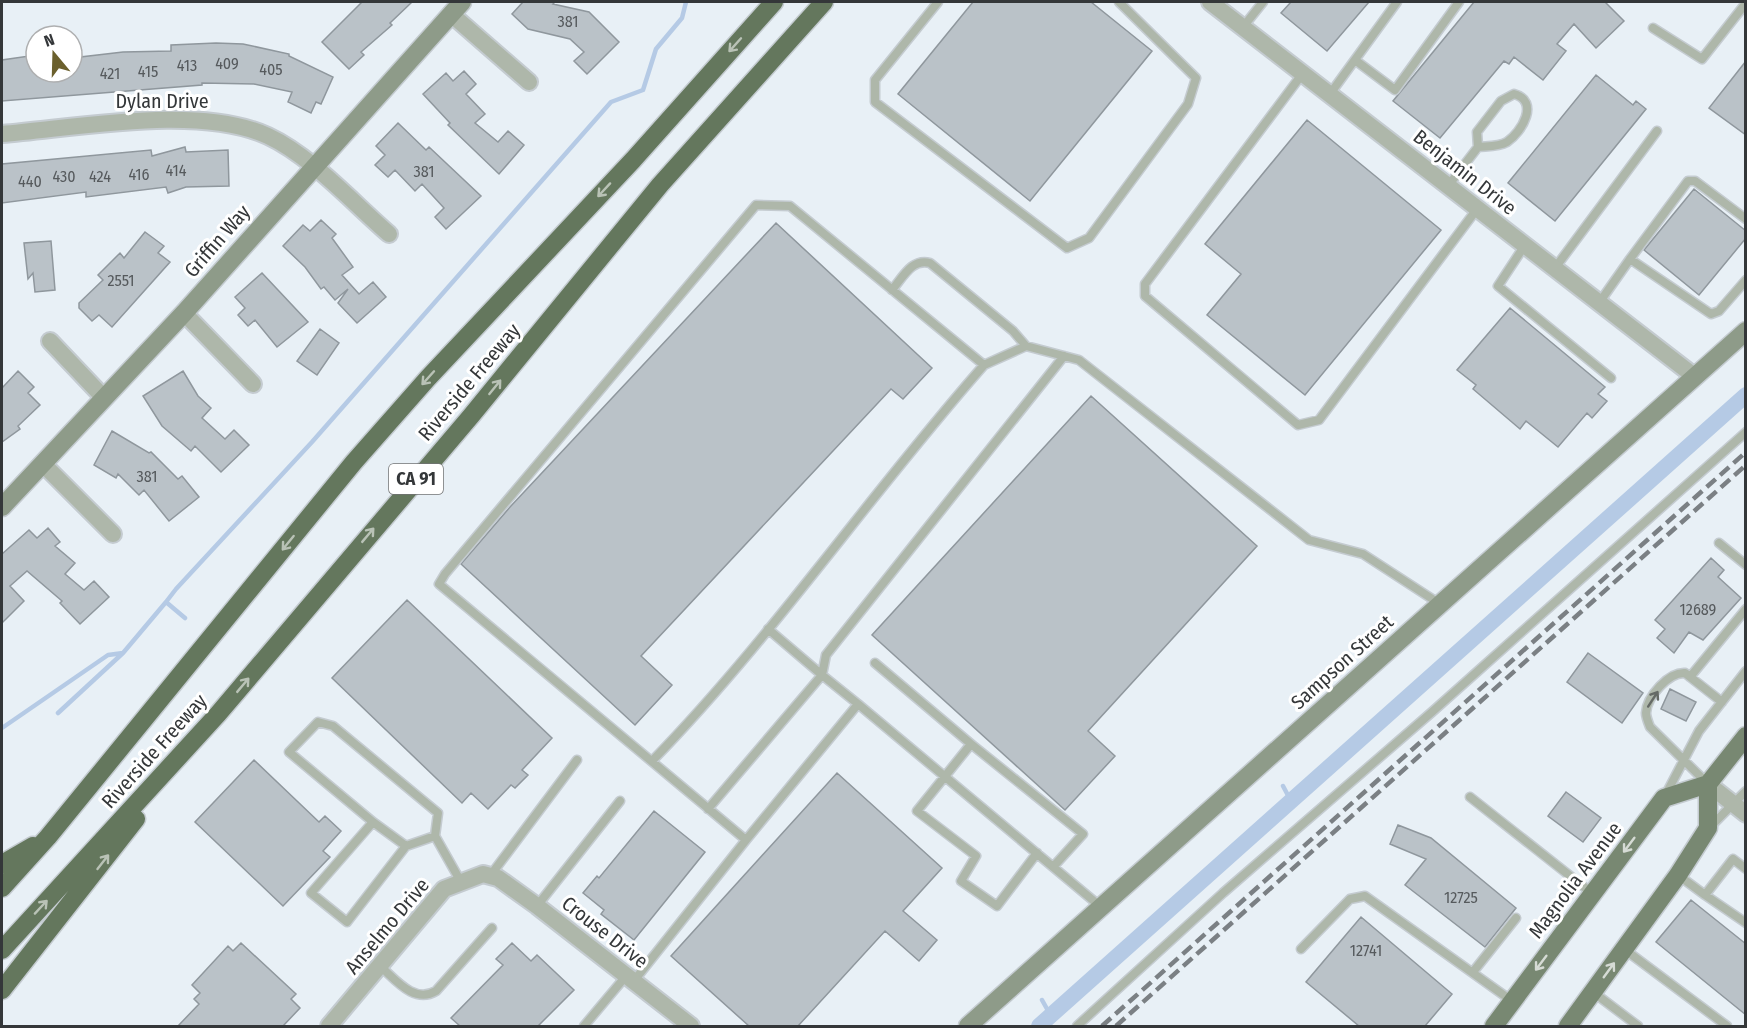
<svg xmlns="http://www.w3.org/2000/svg" width="1747" height="1028" viewBox="0 0 1747 1028" font-family="'Fira Sans Condensed',sans-serif">
<style>
.lines{fill:none;stroke-linecap:round;stroke-linejoin:round}
.stream{stroke:#b5cae5;stroke-width:4.5}
.canal{stroke:#b5cae5;stroke-width:16}
.building{fill:#bac2c8;stroke:#8f979d;stroke-width:1.5}
.lane-casing{stroke:#c4cbd0;stroke-width:11}
.street-casing{stroke:#c4cbd0;stroke-width:20}
.secondary-casing{stroke:#c4cbd0;stroke-width:21}
.primary-casing{stroke:#c4cbd0;stroke-width:21}
.highway-casing{stroke:#c4cbd0;stroke-width:21}
.lane{stroke:#aeb7aa;stroke-width:8}
.street{stroke:#aeb7aa;stroke-width:16}
.secondary{stroke:#8e9b89;stroke-width:18}
.primary{stroke:#788872;stroke-width:18}
.highway{stroke:#64775d;stroke-width:18}
.rail{stroke:#7b8084;stroke-width:4.5;stroke-dasharray:12 6;stroke-linecap:butt}
.oneway{stroke:#b9c2b6}
.oneway2{stroke:#656a66}
.oneway3{stroke:#d6dbd5}
.labels{text-anchor:middle;stroke-width:6;stroke-linejoin:round;paint-order:stroke}
.number-label{font-size:16px;fill:#565a5d}
.shield{fill:#fff;stroke:#717374;stroke-width:1.5}
.shield-label{font-size:18px;font-weight:bold;fill:#343739}
.street-label{font-size:20px;fill:#343739;stroke:#fff}
</style>
<rect width="100%" height="100%" fill="#e8f0f6"/>
<g class="lines">
<!-- stream -->
<path class="stream" d="M185,618L166,602L176,589L312,442L611,102L643,90L656,49L682,18L686,2
M58,713L123,653
M2,728L108,655L123,653L166,602
M1283,786L1291,801
M1042,1000L1051,1016"/>
<!-- canal -->
<path class="canal" d="M1039,1026L1746,395"/>
</g>
<!-- building -->
<path class="building" d="M362,2H412L390,23L392,25L361,52L364,55L349,69L322,42Z
M523,2H555L553,4L589,12L619,42L587,74L574,61L584,52L570,39L528,29L512,14Z
M973,2H1091L1152,51L1030,201L898,94Z
M1291,2H1369L1327,51L1281,13Z
M1474,2H1605L1624,21L1596,48L1574,24L1557,44L1566,51L1543,80L1514,57L1509,64L1504,61L1440,138L1393,101Z
M216,43L243,44L289,54V56L333,77L321,104L316,102L311,113L288,102L292,92L254,84L202,83V85L2,101V60L36,55V72H72V58L123,52L171,51V45Z
M1746,61V135L1709,108Z
M464,71L476,84L466,94L485,114L475,123L498,142L508,131L524,145L499,174L448,125L450,123L423,94L446,73L453,81Z
M1596,75L1633,105L1636,101L1646,109L1555,221L1508,183Z
M1307,120L1441,230L1305,395L1207,315L1241,274L1205,244Z
M398,123L426,150L429,147L481,196L446,229L435,217L444,208L422,184L415,191L395,170L388,177L375,165L385,155L376,146Z
M185,147L186,152L228,150L229,186L186,187L168,193L166,187L86,197V192L2,203V164L151,150L152,156Z
M1694,189L1746,231V238L1699,295L1644,250Z
M321,220L336,234L332,238L353,267L342,275L359,294L373,282L386,297L357,323L338,303L348,289L335,300L324,287L321,289L305,267L283,246L303,225L310,231Z
M776,223L932,368L903,399L891,389L641,656L672,685L635,725L461,564L510,507Z
M145,232L164,246L158,253L170,262L112,327L99,315L92,321L79,308V303L103,280L98,275L120,253L124,258Z
M51,241L55,290L35,292L33,273L28,279L24,243Z
M262,273L308,322L277,347L255,320L248,326L238,315L245,308L235,297Z
M1510,308L1605,387L1598,394L1607,401L1592,418L1587,413L1558,447L1526,421L1520,429L1473,389L1476,385L1457,370Z
M320,329L339,343L317,375L297,361Z
M18,371L34,387L28,393L40,405L18,426L20,429L2,442V388Z
M183,371L198,396L211,408L202,418L225,439L234,430L249,445L221,472L195,446L191,451L162,426L143,396Z
M1091,396L1257,546L1088,731L1115,756L1065,810L872,635Z
M112,431L149,453L151,452L178,479L182,476L199,497L169,521L144,490L139,495L118,474L116,478L94,465Z
M48,528L60,542L55,546L75,563L65,574L84,590L94,581L109,597L80,624L60,603L62,601L27,571L10,586L24,601L2,623V554L29,530L37,538Z
M1711,558L1724,570L1718,577L1741,598L1703,640L1689,632L1674,653L1657,638L1665,629L1655,620Z
M407,600L552,738L522,770L528,775L515,788L511,785L488,809L471,793L462,803L332,678Z
M1588,653L1643,693L1622,723L1567,682Z
M1670,689L1696,702L1686,721L1661,709Z
M254,760L319,822L325,816L341,831L323,851L330,857L283,906L195,822Z
M837,773L942,868L903,911L937,940L919,961L885,931L798,1026H749L671,956Z
M1566,792L1601,818L1583,842L1548,816Z
M654,811L705,852L634,940L601,914L604,910L583,893L597,876L599,878Z
M1398,825L1431,838L1516,908L1485,947L1405,885L1426,859L1390,844Z
M1691,900L1746,944V1015L1656,942Z
M1361,917L1452,994L1425,1026H1359L1306,982Z
M241,943L296,994L291,999L300,1008L283,1026H178L199,1004L194,999L200,993L192,985L228,946L233,951Z
M512,943L531,961L537,955L574,990L538,1026H460L451,1018L503,965L496,959Z"/>
<g class="lines">
<!-- lane casing -->
<g class="lane-casing">
<path id="lane" d="M938,2L875,80V102L1067,248L1089,238L1188,104L1196,78L1119,2
M1243,27L1263,2
M1653,28L1702,59L1746,3
M1355,60L1395,90L1459,2
M1303,73L1145,284V296L1298,425L1319,420L1477,209
M1330,94L1397,2
M1448,186L1478,147C1488,146 1498,147 1507,142C1522,132 1540,101 1514,94L1501,101L1477,132L1478,147
M1525,245L1498,286L1611,378
M1630,259L1688,181H1695L1746,219
M1555,268L1657,131
M892,290C903,277 912,258 930,263L1013,331L1026,346
M1599,303L1630,259L1711,314L1719,311L1746,280
M1719,543L1746,565
M875,663L971,744
M1690,677L1746,609
M858,704L1101,907
M652,761C772,638 870,494 984,365
M1708,784L1650,727C1648,722 1646,717 1646,713C1647,696 1669,672 1685,673L1722,702
M1665,796L1699,731L1746,671
M1470,797L1593,894
M708,809L822,675L768,629
M373,822L406,846
M1711,826L1746,791
M435,836L438,813L333,726L318,722L289,752L373,822L311,893L347,922L406,846L435,836L461,882
M746,840L858,704L822,675L826,655L1064,356
M1037,853L997,906L961,881L976,856L917,811L971,744L1083,834L1053,867
M1678,875L1705,895L1733,859L1746,869
M490,876L577,760
M1705,895L1746,923
M537,906L620,801
M1301,949L1350,899L1365,896L1512,1001
M1624,949L1727,1026
M380,966C396,980 414,1004 436,991L492,928
M1473,972L1516,918
M633,982L746,840L439,584L445,574L756,205L790,206L984,365L1026,346L1079,360L1309,540L1363,554L1440,604
M1593,992L1638,1026
M584,1026L626,976
M1077,1026L1223,893L1432,712L1746,432"/>
</g>
<!-- street casing -->
<g class="street-casing">
<path id="street" d="M1210,2L1694,376
M451,14L529,82
M2,134C77,128 199,104 268,136C311,156 353,203 389,234
M184,313L253,384
M50,341L104,398
M43,464L113,534
M1708,784L1746,814
M329,1026L444,889L483,874L498,878L537,906L691,1026"/>
</g>
<!-- secondary casing -->
<g class="secondary-casing">
<path id="secondary" d="M2,507L184,313L462,2
M968,1026L1746,331"/>
</g>
<!-- primary casing -->
<g class="primary-casing">
<path id="primary" d="M1494,1026L1664,798L1708,784L1746,736
M1568,1026L1678,875L1708,828V784"/>
</g>
<!-- highway casing -->
<g class="highway-casing">
<path id="highway" d="M2,864L33,846
M2,888L48,837L354,462L428,378L633,160L774,2
M2,950L218,714L471,416L660,185L824,2
M2,990L136,819"/>
</g>
<!-- lane -->
<use href="#lane" class="lane"/>
<!-- street -->
<use href="#street" class="street"/>
<!-- secondary -->
<use href="#secondary" class="secondary"/>
<!-- primary -->
<use href="#primary" class="primary"/>
<!-- highway -->
<use href="#highway" class="highway"/>
<!-- rail -->
<path class="rail" d="M1102,1026L1746,452
M1116,1026L1746,465"/>
</g>
<!-- one-way arrows -->
<defs><path id="oneway-shaft" d="M-6 0H5M1.5-3L5.5 0L1.5 3" fill="none" stroke-width="1.6" stroke-linecap="round" stroke-linejoin="round" transform="scale(1.5)"/></defs>
<g class="oneway">
<use href="#oneway-shaft" transform="translate(735 45) rotate(132)"/>
<use href="#oneway-shaft" transform="translate(604 190) rotate(133)"/>
<use href="#oneway-shaft" transform="translate(428 378) rotate(132)"/>
<use href="#oneway-shaft" transform="translate(495 387) rotate(-51)"/>
<use href="#oneway-shaft" transform="translate(368 535) rotate(-50)"/>
<use href="#oneway-shaft" transform="translate(288 543) rotate(129)"/>
<use href="#oneway-shaft" transform="translate(243 685) rotate(-50)"/>
<use href="#oneway-shaft" transform="translate(103 862) rotate(-52)"/>
<use href="#oneway-shaft" transform="translate(41 907) rotate(-47)"/>
</g>
<use class="oneway2" href="#oneway-shaft" transform="translate(1653 699) rotate(-57)"/>
<g class="oneway3">
<use href="#oneway-shaft" transform="translate(1629 845) rotate(127)"/>
<use href="#oneway-shaft" transform="translate(1541 963) rotate(127)"/>
<use href="#oneway-shaft" transform="translate(1609 970) rotate(-54)"/>
</g>
<g class="labels">
<!-- number labels -->
<g class="number-label">
<text x="568" y="27">381</text>
<text x="227" y="69">409</text>
<text x="187" y="71">413</text>
<text x="271" y="75">405</text>
<text x="148" y="77">415</text>
<text x="110" y="79">421</text>
<text x="176" y="176">414</text>
<text x="424" y="177">381</text>
<text x="139" y="180">416</text>
<text x="64" y="182">430</text>
<text x="100" y="182">424</text>
<text x="30" y="187">440</text>
<text x="121" y="286">2551</text>
<text x="147" y="482">381</text>
<text x="1698" y="615">12689</text>
<text x="1461" y="903">12725</text>
<text x="1366" y="956">12741</text>
</g>
<!-- shield labels -->
<rect class="shield" x="389" y="464" width="54" height="30" rx="4.5"/>
<g class="shield-label">
<text x="416" y="485">CA 91</text>
</g>
<!-- street labels -->
<g class="street-label">
<text x="162" y="108">Dylan Drive</text>
<text transform="translate(1465 172) rotate(38)" y="7">Benjamin Drive</text>
<text transform="translate(217 241) rotate(-49)" y="7">Griffin Way</text>
<text transform="translate(469 382) rotate(-50)" y="7">Riverside Freeway</text>
<text transform="translate(1342 662) rotate(-42)" y="7">Sampson Street</text>
<text transform="translate(154 751) rotate(-48)" y="7">Riverside Freeway</text>
<text transform="translate(1575 880) rotate(-53)" y="7">Magnolia Avenue</text>
<text transform="translate(387 926) rotate(-50)" y="7">Anselmo Drive</text>
<text transform="translate(605 932) rotate(38)" y="7">Crouse Drive</text>
</g>
</g>
<!-- border -->
<rect width="1747" height="1028" fill="none" stroke="#343739" stroke-width="6"/>
<!-- north arrow -->
<g transform="translate(54 54) rotate(341)"><circle r="28" fill="#ffffff" stroke="#aeafb0" stroke-width="1.5"/>
<path d="M0-4.5L10 22L0 15L-10 22Z" fill="#6b602d"/>
<text y="-9" font-size="16" font-weight="bold" text-anchor="middle" fill="#343739">N</text>
</g>
</svg>
